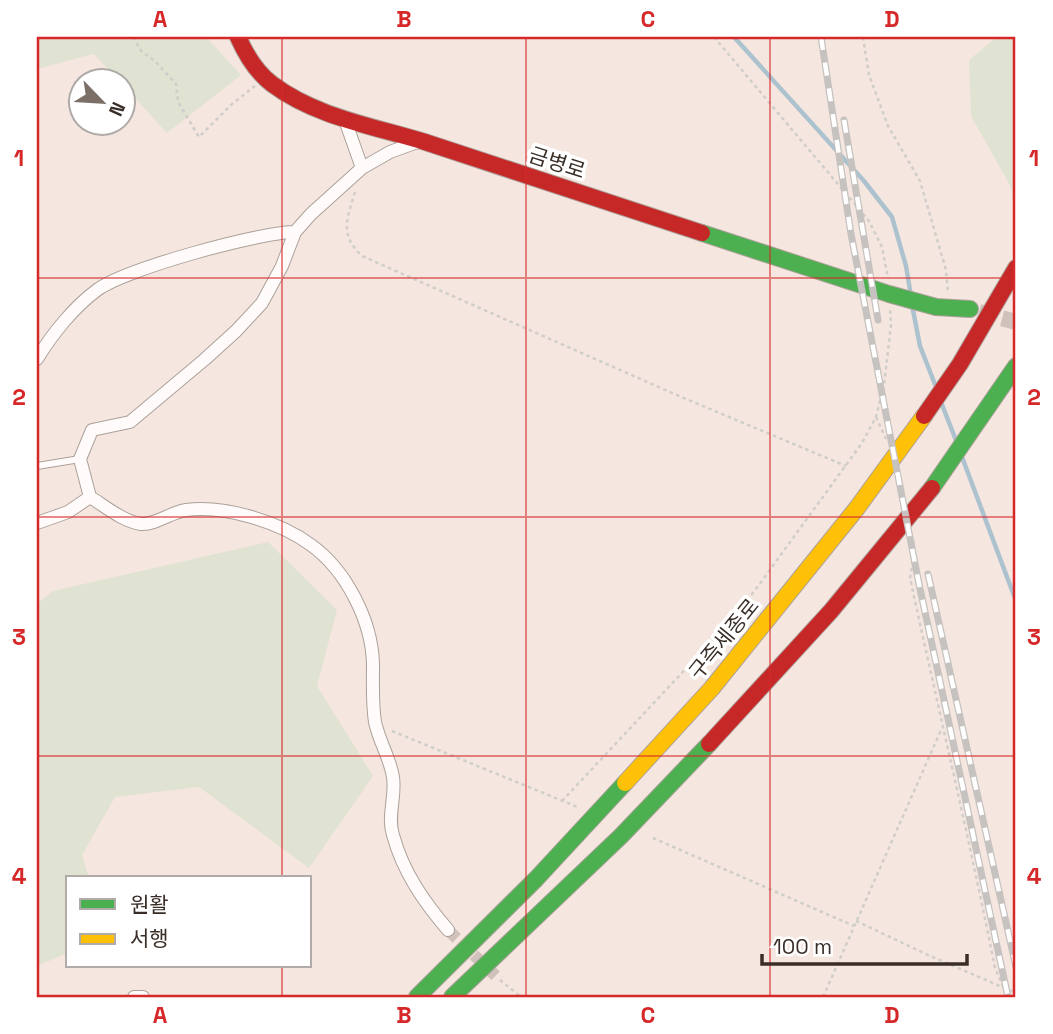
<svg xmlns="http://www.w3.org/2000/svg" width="1053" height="1034" viewBox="0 0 1053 1034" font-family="'Space Grotesk','Noto Sans KR',sans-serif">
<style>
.green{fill:#e0e2d2}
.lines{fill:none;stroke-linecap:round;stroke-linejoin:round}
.stream{stroke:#acc2ce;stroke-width:4.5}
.street-tunnel{stroke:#cfc2ba;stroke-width:12;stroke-dasharray:12 6;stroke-linecap:butt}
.secondary-tunnel{stroke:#cfc2ba;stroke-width:16;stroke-dasharray:16 8;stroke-linecap:butt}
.lane-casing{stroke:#aca19a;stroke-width:8}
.street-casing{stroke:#aca19a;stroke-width:14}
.fast-casing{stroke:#aca19a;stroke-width:18}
.slow-casing{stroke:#aca19a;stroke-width:18}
.jam-casing{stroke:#aca19a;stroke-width:18}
.path{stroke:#d0cdca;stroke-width:2.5;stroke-dasharray:3.5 3.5;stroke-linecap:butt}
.lane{stroke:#fefbfa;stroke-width:6}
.street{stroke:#fefbfa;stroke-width:12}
.fast{stroke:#4caf50;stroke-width:16}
.slow{stroke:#ffc107;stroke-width:16}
.jam{stroke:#c62828;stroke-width:16}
.rail-casing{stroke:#c5c2c0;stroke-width:7}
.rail{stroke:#fff;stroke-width:4.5;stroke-dasharray:13;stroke-linecap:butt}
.grid{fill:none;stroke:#d62828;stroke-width:2;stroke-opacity:0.55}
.labels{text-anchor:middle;stroke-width:7;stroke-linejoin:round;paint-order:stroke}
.street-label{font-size:21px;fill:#392e27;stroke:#fff}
.neatline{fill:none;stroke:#d62828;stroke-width:2.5}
.grid-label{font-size:23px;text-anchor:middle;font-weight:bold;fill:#d62828}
</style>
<rect width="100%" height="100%" fill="#f5e7df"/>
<!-- green -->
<path class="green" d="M37,37H206L241,75L167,133L123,85L122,80H118L94,54L37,69Z
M997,37H1016V211L1014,209L1011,187L971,116L969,60Z
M268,542L337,610L317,686L373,776L309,868L199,787L115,797L82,855L89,878H68V953L37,966V604L53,591Z"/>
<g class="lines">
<!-- stream -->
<path class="stream" d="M734,37L864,181L892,217L906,266L911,296
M912,305L920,346L936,387
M941,402L957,443
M962,457L1016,601"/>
<!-- street-tunnel -->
<path class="street-tunnel" d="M448,930L500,980"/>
<!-- secondary-tunnel -->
<path class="secondary-tunnel" d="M979,312L1016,322"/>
<!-- lane casing -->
<g class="lane-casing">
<path id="lane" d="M37,466L80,459"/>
</g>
<!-- street casing -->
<g class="street-casing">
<path id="street" d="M345,120L362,168
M37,359C52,334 74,307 97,290C125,269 260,232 295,232
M90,497C105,506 122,521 141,524C156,525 171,512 186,510C225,505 280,522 311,545C346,570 372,621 373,664C373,683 372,702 375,722C379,741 390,758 393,777C396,796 387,817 393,835C403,872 424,902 448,930
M37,523L68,512L90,497L80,459L92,430L130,422L204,360L236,331L262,303L282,266L295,232L311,214L362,168L390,152L420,141
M134,997H143"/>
</g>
<!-- fast casing -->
<g class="fast-casing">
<path id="fast" d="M702,233L889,294L936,307L970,309
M932,488L1016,366
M417,997L536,879L625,783
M452,997L621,836L709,744"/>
</g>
<!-- slow casing -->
<g class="slow-casing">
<path id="slow" d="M625,783L712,688L857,508L924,416"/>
</g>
<!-- jam casing -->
<g class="jam-casing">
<path id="jam" d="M238,37C246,55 256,72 272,84C316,117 373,126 425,142C517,172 609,203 702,233
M924,416L960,364L1016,268
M709,744L831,611L932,488"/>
</g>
<!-- path -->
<path class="path" d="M133,37L142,52L155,61L176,84L178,102L199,137L232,104L255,86
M714,37L869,221L882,247L888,278
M863,37L869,75L888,126L920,181L946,270L948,293
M355,192C347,219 339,234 362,256L679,396L846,466
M876,417L886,439
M913,540L914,554L910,578C938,708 969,837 995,968L1003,986L1012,997
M392,731L580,808
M562,801L723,629L756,589L862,443L876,417L884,385L891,325L890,309
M653,838L854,926
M856,921L928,955L1016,993
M500,980L521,997
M823,997L942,728"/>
<!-- lane -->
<use href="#lane" class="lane"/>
<!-- street -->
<use href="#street" class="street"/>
<!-- fast -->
<use href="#fast" class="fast"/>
<!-- slow -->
<use href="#slow" class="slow"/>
<!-- jam -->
<use href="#jam" class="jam"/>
<!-- rail casing -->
<g class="rail-casing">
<path id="rail" d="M821,37L851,234L919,584L1008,997
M844,120L878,320
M928,574L1016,967"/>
</g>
<!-- rail -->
<use href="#rail" class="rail"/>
</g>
<!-- grid -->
<path class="grid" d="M282,37V878M526,37V997M770,37V997M37,278H1016M37,517H1016M37,756H1016M282,966V997"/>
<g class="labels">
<!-- street labels -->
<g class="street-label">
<text transform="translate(557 163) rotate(18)" y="7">금병로</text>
<text transform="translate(724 639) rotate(-51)" y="7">구즉세종로</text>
</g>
</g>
<!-- border -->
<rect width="1053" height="1034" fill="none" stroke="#ffffff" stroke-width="77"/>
<!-- legend -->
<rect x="66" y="876" width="245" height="91" fill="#ffffff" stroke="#b0aba9" stroke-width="2"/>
<rect x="80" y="899" width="35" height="10" fill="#4caf50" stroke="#b0aba9" stroke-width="2"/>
<text x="130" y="912" font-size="21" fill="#392e27">원활</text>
<rect x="80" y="934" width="35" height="10" fill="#ffc107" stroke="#b0aba9" stroke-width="2"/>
<text x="130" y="946" font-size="21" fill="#392e27">서행</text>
<!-- north arrow -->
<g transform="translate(102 102) rotate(115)"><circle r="33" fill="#ffffff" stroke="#b0aba9" stroke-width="2"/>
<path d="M0-5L12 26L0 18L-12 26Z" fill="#7b6f67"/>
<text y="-10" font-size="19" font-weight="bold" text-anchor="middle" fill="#392e27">N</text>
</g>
<!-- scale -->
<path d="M762 954v10h205v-10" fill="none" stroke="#392e27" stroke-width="3.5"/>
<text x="773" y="954" font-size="21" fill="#392e27" stroke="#ffffff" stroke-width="5" paint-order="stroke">100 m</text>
<rect x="38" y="38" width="976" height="958" class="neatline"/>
<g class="grid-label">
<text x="160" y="27">A</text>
<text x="404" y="27">B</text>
<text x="648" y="27">C</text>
<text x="892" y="27">D</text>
<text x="19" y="166">1</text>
<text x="1034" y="166">1</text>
<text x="19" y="405">2</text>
<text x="1034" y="405">2</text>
<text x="19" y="645">3</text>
<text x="1034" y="645">3</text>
<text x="19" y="884">4</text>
<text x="1034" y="884">4</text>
<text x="160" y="1023">A</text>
<text x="404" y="1023">B</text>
<text x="648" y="1023">C</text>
<text x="892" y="1023">D</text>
</g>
</svg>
